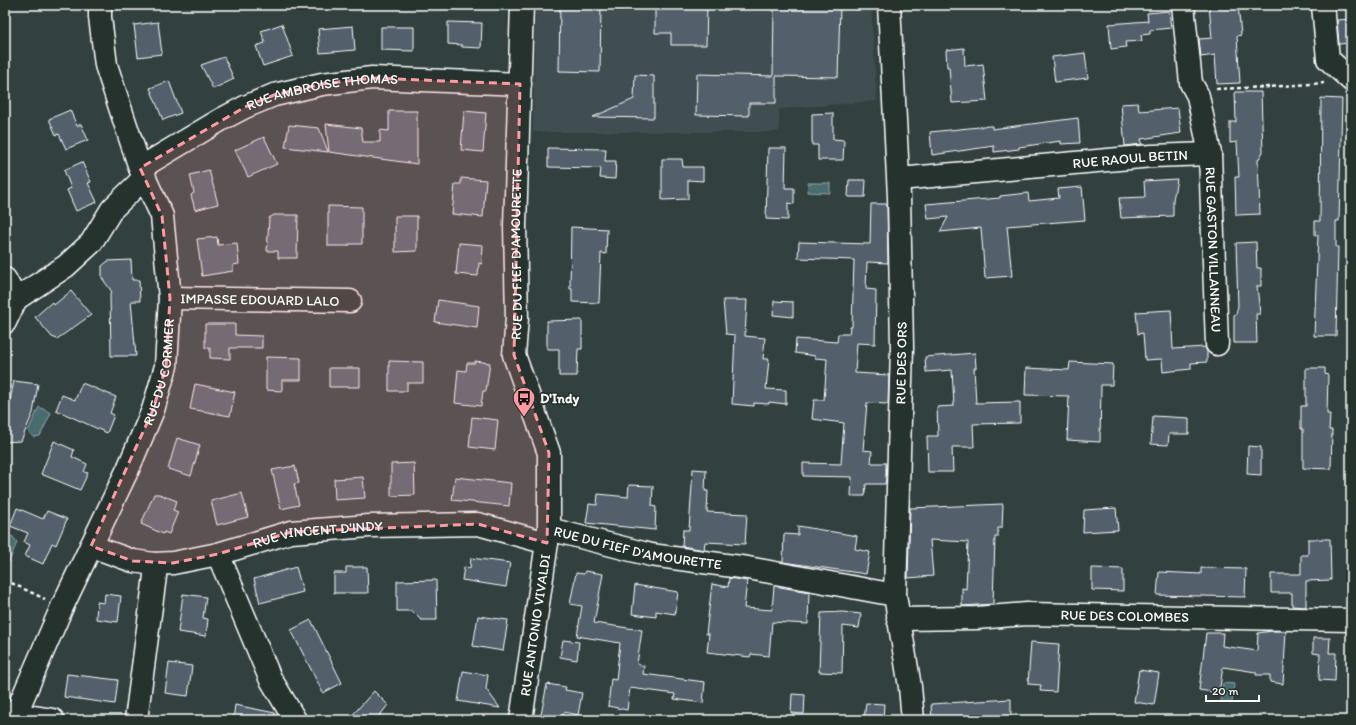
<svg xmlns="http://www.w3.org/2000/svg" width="1356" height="725" viewBox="0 0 1356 725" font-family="Itim,sans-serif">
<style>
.built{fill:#404d51}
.water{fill:#486c6e;stroke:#91a7a8}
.building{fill:#525e6b;stroke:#fff}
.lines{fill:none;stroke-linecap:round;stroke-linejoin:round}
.minor-casing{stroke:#fff;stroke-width:25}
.path{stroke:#fff;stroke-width:2.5;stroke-dasharray:4 3;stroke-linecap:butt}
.minor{stroke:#26332d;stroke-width:22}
.marked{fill:#ff9aa2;fill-opacity:0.2;stroke:#ff9aa2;stroke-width:3;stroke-dasharray:8 5;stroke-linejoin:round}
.labels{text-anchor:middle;stroke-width:3.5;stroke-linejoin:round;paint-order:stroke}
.street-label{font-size:14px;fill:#fff;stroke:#26332d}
.poi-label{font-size:14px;font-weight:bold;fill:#fff;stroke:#26332d;text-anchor:start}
</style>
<rect width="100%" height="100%" fill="#334040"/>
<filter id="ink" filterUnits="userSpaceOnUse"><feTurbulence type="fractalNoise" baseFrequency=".025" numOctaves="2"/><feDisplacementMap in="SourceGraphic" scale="8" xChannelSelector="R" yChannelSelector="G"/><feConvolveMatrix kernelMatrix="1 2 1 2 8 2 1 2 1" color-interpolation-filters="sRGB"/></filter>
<g filter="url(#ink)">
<!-- built -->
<path class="built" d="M535,5H871L877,101L779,109V132H533Z"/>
<!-- water -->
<path class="water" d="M808,183H830V193L807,192Z
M39,407L51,413L40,436L33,437L28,431Z
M12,536L17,542L9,562L5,560V540Z
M1223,683L1234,684L1232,703L1221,701Z"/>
<!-- building -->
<path class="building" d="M560,5H601L600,72L559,71Z
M655,5H707L706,45H671V33H655Z
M774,5H840L838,77L776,76V103H749V116L696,115L697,74L773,76Z
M1209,5H1238L1241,35L1237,36L1240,83L1217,84L1215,55L1201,57L1199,39L1212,38Z
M1169,11L1171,28L1150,30V34L1141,35L1142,41L1125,42L1126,47L1111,49L1109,24L1148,21L1147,13Z
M1351,19V43L1339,44L1337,20Z
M158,22L162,54L138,57L134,25Z
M448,22L482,23L481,48L462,47V45L448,44Z
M282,24L293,56L263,66L256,46L265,43L261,31Z
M353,26L355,50L320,53L318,29Z
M381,27H414V51L381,50Z
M964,48L965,66L983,64L987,101L952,103L949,67H947L946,50Z
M1085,53L1088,78L1055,82L1052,57Z
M224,57L234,79L213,89L201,65Z
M635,75L654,76V118L593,117L634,99Z
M169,81L181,113L163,120L150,88Z
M1235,92H1261L1263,152L1258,160L1260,214L1236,215L1235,177H1239L1237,142L1230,143V122H1236Z
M1321,98L1342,99L1339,221H1336V247H1338L1336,336H1314L1318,235H1315V221H1320Z
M1138,103L1139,111L1178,108L1181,133L1141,139L1142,144L1125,146L1121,104Z
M70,110L77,126L81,124L88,140L66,149L59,134L56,135L49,119Z
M389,111H417V164L329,152L326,124L361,128L363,142H380V130L389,131Z
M464,111L486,113L483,152L461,150Z
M833,113V139L844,140L843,160H818V145H812V114Z
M1078,118L1080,143L1061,144V141L1019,147V149L994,152V146L932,155L930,132L989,126H992V129Z
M289,125L319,128L328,152L285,147Z
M264,137L277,164L248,177L235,150Z
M548,148L606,149L605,161H616L615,179L600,178L601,168L548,167Z
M768,148H786L785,188H794V204L788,203V220L766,219Z
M662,159H682L683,167H703V181L688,180V199L662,200Z
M82,162L91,182L88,183L97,202L76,211L67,190L71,188L64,170Z
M209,170L218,204L195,210L191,195L194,193L190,175Z
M461,178L486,180L483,217L452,214L455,184H461Z
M1177,179L1173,200V216L1121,218L1119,198L1145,197L1144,181Z
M849,180H866L865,197H848Z
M1082,187L1085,220L1007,226L1012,276L985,278L981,228L940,232L948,217L928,219L926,204L1000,198V196L1028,193L1029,201L1059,198L1058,189Z
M871,204H887L888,263L867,262L866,289L876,290L875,344L857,343L855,373L889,375L888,404L867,403L863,450L872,451L871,463H886V478L885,484H866L865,496H851L852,477L803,476V463L841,464L844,423L812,419L814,400H824L827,359L815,358V356L795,353L796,339L837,342L838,334H849L850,327H852L854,260L798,258L799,242L870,244Z
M328,206L362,207V244H349V246H328Z
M274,215H298L297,258H278V251H267L269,218Z
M395,216H417V251L395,252Z
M571,227L607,229L606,254L601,253L599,303L572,302V289H570Z
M217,237L218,245L237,243L239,264L233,265V271L202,276L197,239Z
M1256,242L1257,268H1261V286H1257L1260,314H1256L1257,343H1234V315L1236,314L1238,306L1236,243Z
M459,243L483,245L482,264L479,263L478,276L456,274Z
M131,260L132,280H139L140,301H131L136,356H111L110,294L112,292L102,278V266L108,261Z
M71,291L91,315L57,339L52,337L35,317L52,302L54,305Z
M438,300L479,306L477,328L435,322Z
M723,300H747L745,336L765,338L763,359H769L766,389L786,390V404L769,402V404L754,403V406L732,404L735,335L726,334Z
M774,301L793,302V317L773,315Z
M1171,310L1173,349L1205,347L1207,352V362L1191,363V369L1163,372L1162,359L1145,360L1143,333L1138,334L1136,312Z
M582,320V349H578L577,376H559V349H547V321Z
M205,324H235V335L262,336V348H230V359L210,358V348H205Z
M975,353L976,368H974L976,403L1020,402V423L973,424L974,447H952L953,472H928L927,436H938L937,407L954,406L952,370L926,372L925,357Z
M266,357L301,358V380H282V391L266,390Z
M389,361L423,362V383H407V391H389Z
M475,361L490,363L486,391H483L481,406L455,403L458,370L466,371L467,363H475Z
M1070,362L1113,364L1112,385H1101L1100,442L1067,440L1069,396L1025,395L1026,368L1069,370Z
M329,368H360V387H329Z
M1306,368H1325V374L1328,375L1327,414H1330L1329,430H1332L1331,469L1303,468V429H1301V406H1306Z
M14,381L38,384L33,413L21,441L5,442V410H8Z
M82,383L116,397L110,413L114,415L107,433L56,410L62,395L75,400Z
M195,384L235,392L230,416L190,409Z
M1153,416L1189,418V434H1169L1168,445L1151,444Z
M472,417L498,420L495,450L469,447Z
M177,438L200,445L191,476L168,469Z
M54,441L74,450L72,457L87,464L84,472L88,473L80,490L41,474Z
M1248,446L1261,447V475L1247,474Z
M414,463L415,495L391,496V464Z
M295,466L299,483L294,484L299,505L281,509L272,470Z
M693,469L706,470L705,491H708L707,512L747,514L745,544L705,542L704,550L682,546L683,530H689Z
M363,477L365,498L335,500L334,479Z
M455,477L511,483L509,506L452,500Z
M629,485L653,486L652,506L656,507L655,530L586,523L589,504L597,505L598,494L628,497Z
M242,493L248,517L217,525L211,501Z
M154,494H159L177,501L173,510L178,512L169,534L164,532L163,534L141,524Z
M1003,504L1002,528H998V537H995L993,604L962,606V588L966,589L968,542L930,540L933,576L908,578L910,508Z
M17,508L43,519L47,511L67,519L56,545L52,543L43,564L25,556L30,545L24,542L28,533L10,526Z
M1116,508L1118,530L1083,532L1084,510Z
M798,526L857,536L855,549L870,552L866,574L783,562L784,534L798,535Z
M1308,539H1330L1331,580L1306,581V607L1292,606V593H1271V574H1301V555H1308Z
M471,558L510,563L506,587L462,580L464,567L470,568Z
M296,567L303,592L260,603L254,579Z
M346,567H367L368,593H334V573H346Z
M1092,568L1123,569V591L1092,590Z
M1201,568L1246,569L1245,597L1157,595L1159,572L1201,574Z
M585,571L603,574L594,623L642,630L637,664L644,666L643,674L705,682L703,703L674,699L675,694L630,688L627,710L608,706L611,679L616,680L620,643L577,636L582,606L570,604L576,573L584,574Z
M729,578L747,581L744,608L772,610L774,586L809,592L808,624L772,622L769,656L751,654L750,657L707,652L709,634H706L712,584L728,587Z
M436,580L437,620H421L412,611H397V581Z
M635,585L678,592L675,614L656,611V617L632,614Z
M105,594L121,596L118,622L96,619L97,602L104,603Z
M183,594L206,597L203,618L208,619L206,636L178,632Z
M842,612L861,614L859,628L843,626L842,673L819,672L821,613Z
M478,616L508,620L503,651L473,646Z
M311,620L342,683L323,693L291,630Z
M1272,631H1286L1283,684L1270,682V675H1256V672L1223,667L1219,693L1199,690L1206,633H1223L1222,646L1257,651L1258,633Z
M1313,638H1330L1329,653H1336L1335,681L1319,680L1320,654L1313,653Z
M563,640L579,642L577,660L560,657Z
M1031,642L1059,644L1056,692L1040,691L1041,685L1028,684Z
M169,663L192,666L188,696L165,693Z
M1139,670L1159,673L1154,705L1134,702Z
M463,671L488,675L486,689L500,708L458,701Z
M67,674L118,680L115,704L64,697Z
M547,684L566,687L565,690L582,693L578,715L564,712L562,720H540Z
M374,691L388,705L376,720H348Z
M792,694L805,695L804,714L791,713Z
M1011,699V720H932L931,704Z
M866,703L884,704L883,720H864Z
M235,705L275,713V720H233Z"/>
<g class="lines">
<!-- minor casing -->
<g class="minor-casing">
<g id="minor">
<path d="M889,5L899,196L902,347L895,595L910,687L913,720"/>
<path id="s1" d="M1183,5L1191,83L1198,96L1210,154L1217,344"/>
<path d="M1323,5L1328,59L1351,80"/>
<path id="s2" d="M140,168L222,119L245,107L274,95L322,84L372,78L520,84"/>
<path id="s3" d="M899,179L1152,156L1210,154"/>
<path d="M5,279L16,299"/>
<path id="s4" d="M170,298L350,301"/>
<path d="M5,322L16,299L66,266L91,243L112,209L145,177"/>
<path id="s5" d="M549,529L651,555L748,568L895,595"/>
<path id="s6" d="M91,546L133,561L154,564L173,563L218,554L291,532L369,526L478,524L547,543"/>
<path d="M218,554L270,678L295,720"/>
<path id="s7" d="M898,619L976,618L1027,614L1351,620"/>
<path d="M15,714L53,720"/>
<path id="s8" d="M13,720L62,607L128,469L153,410L166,366L170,298L162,216L140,168L106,65L100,17V5"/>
<path d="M136,720L155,576L154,564"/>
<path id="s9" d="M521,720L549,529V453L514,355L517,318L515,226L522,5"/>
</g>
</g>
<!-- path -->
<path class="path" d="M1216,89L1269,87L1324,83
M5,580L45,599"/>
<!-- minor -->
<use href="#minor" class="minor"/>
</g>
</g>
<!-- marked area -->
<path class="marked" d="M372,78L520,84L514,355L549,453L547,543L478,524L291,532L218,554L173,563L133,561L91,546L153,410L166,366L170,298L162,216L140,168L245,107L274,95L322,84Z"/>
<!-- icons -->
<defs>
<g id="bus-pin" transform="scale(1.15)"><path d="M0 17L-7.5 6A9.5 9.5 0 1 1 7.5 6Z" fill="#ff9aa2" stroke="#26332d"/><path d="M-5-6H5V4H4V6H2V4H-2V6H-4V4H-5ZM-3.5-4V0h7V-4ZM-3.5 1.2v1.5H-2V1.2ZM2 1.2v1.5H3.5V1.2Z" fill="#111"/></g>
</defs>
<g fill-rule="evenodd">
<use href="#bus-pin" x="524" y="398"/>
</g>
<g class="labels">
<!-- street labels -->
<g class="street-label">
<text dy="5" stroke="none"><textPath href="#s2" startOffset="201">RUE AMBROISE THOMAS</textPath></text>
<text dy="5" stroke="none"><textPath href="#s3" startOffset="232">RUE RAOUL BETIN</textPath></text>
<text dy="5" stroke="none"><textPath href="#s1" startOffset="248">RUE GASTON VILLANNEAU</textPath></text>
<text dy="5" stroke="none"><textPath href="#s9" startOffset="474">RUE DU FIEF D'AMOURETTE</textPath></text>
<text dy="5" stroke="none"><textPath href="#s4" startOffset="90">IMPASSE EDOUARD LALO</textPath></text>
<text transform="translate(901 363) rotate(-89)" y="5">RUE DES ORS</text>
<text dy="5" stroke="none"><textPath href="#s8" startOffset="379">RUE DU CORMIER</textPath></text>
<text dy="5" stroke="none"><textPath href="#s6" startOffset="233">RUE VINCENT D'INDY</textPath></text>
<text dy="5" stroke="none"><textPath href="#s5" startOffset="91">RUE DU FIEF D'AMOURETTE</textPath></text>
<text dy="5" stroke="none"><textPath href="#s7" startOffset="227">RUE DES COLOMBES</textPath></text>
<text dy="5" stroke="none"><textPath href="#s9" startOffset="96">RUE ANTONIO VIVALDI</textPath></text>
</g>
<!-- poi labels -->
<g class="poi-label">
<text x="540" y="403">D'Indy</text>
</g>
</g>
<!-- margin -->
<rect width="1356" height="725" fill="none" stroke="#26332d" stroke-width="20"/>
<rect x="10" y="10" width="1336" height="705" fill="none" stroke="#fff" stroke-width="1.5" filter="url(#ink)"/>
<!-- scale -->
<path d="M1206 695v6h53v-6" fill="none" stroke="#ffffff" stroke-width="2"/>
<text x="1212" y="695" font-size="12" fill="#ffffff" stroke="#26332d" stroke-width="3" paint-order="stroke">20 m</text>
</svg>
